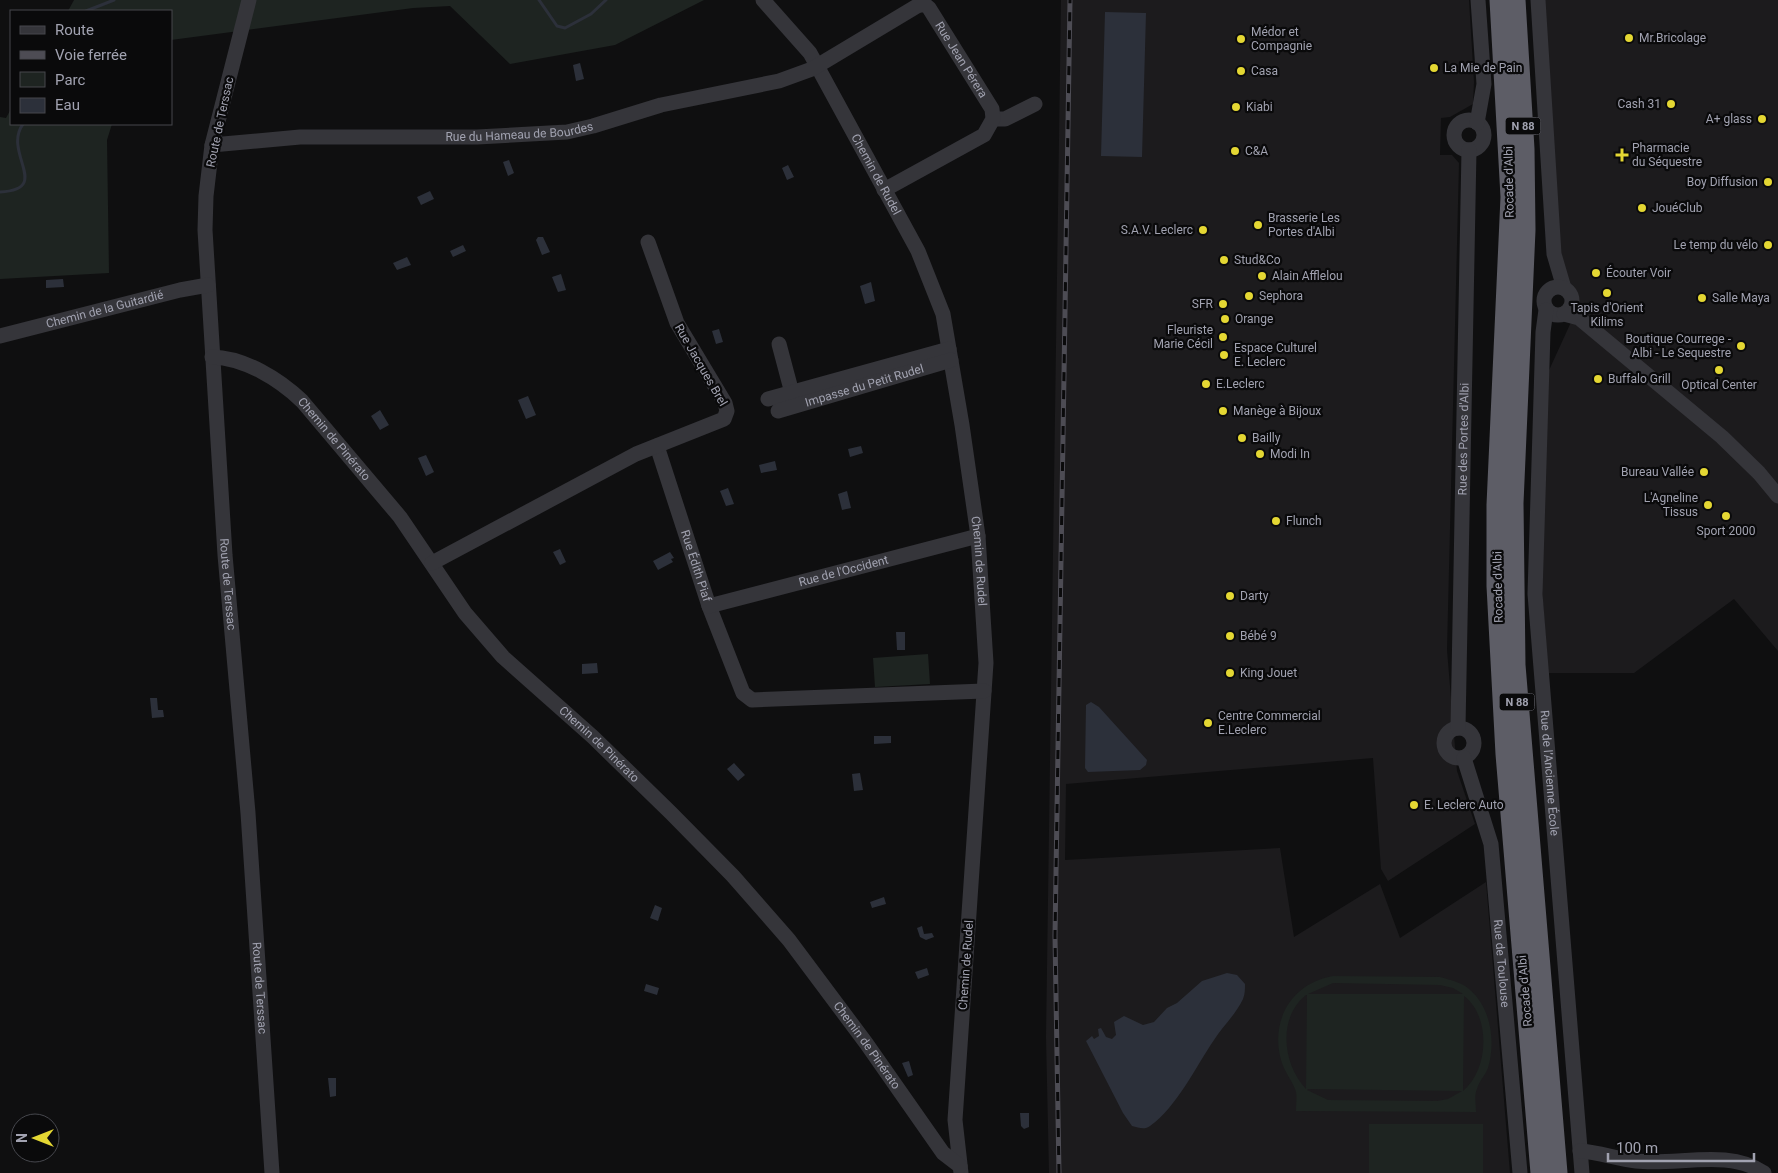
<svg xmlns="http://www.w3.org/2000/svg" width="1778" height="1173" viewBox="0 0 1778 1173" font-family="Roboto,sans-serif">
<style>
.built{fill:#1c1b1d}
.green{fill:#1e2421;fill-rule:evenodd}
.water{fill:#2c303a}
.lines{fill:none;stroke-linecap:round;stroke-linejoin:round}
.stream{stroke:#2c303a;stroke-width:3}
.minor{stroke:#35353a;stroke-width:15}
.highway{stroke:#5d5d66;stroke-width:21}
.rail-casing{stroke:#4d4c54;stroke-width:5}
.rail{stroke:#0a0a0b;stroke-width:3;stroke-dasharray:9;stroke-linecap:butt}
.poi-dot{fill:#e4d733;stroke:#0a0a0b;stroke-width:2}
.labels{text-anchor:middle;stroke-width:4.5;stroke-linejoin:round;paint-order:stroke}
.shield{fill:#0a0a0b;stroke:#74747e;stroke-width:1}
.shield-label{font-size:11px;font-weight:bold;fill:#a1a2b0}
.poi-label{font-size:12px;fill:#a1a2b0;stroke:#0a0a0b;text-anchor:start}
.street-label{font-size:12px;fill:#a1a2b0;stroke:#0a0a0b}
</style>
<rect width="100%" height="100%" fill="#0f0f10"/>
<!-- built -->
<path class="built" d="M1061,0H1469L1474,82L1473,104L1450,117L1441,118L1440,155H1452L1459,163L1447,650L1457,771L1475,824L1388,881L1381,869L1373,758L1066,784L1065,860L1280,848L1294,937L1380,884L1400,938L1486,882L1510,1173H1049L1046,1037Z
M1542,0H1778V651L1734,599L1634,673H1548L1540,562L1545,379L1572,320L1562,274Z"/>
<!-- green -->
<path class="green" d="M74,0H704L615,45L510,64L450,6L413,8L171,40V11H68Z
M11,109V124H112L107,140L109,273L0,279V117L6,118Z
M928,654L930,684L875,687L873,658Z
M1333,976L1440,977C1450,980 1461,982 1469,989C1491,1007 1496,1042 1488,1068C1485,1076 1479,1081 1477,1089C1474,1095 1476,1105 1476,1112L1296,1111C1296,1105 1297,1097 1296,1092C1294,1083 1284,1072 1281,1060C1270,1020 1292,983 1333,976ZM1333,983L1440,985L1453,988L1463,994H1308ZM1306,995H1307L1306,1089C1283,1065 1277,1018 1306,995ZM1464,996C1491,1016 1489,1070 1463,1091ZM1307,1090L1308,1089L1462,1091L1448,1099L1437,1101L1328,1100Z
M1369,1124H1483V1173H1369Z"/>
<!-- water -->
<path class="water" d="M1105,12L1146,13L1142,157L1101,156Z
M580,63L584,79L576,81L573,65Z
M509,160L514,173L508,176L503,162Z
M788,165L794,177L787,180L782,168Z
M430,191L434,199L421,205L417,197Z
M538,237H543L550,252L542,255L536,240Z
M463,245L466,251L453,257L450,251Z
M407,257L411,265L397,270L393,263Z
M561,274L566,290L558,292L552,277Z
M63,279L64,287L46,288V280Z
M871,282L875,301L865,304L860,286Z
M719,329L723,342L716,344L712,331Z
M528,396L536,415L526,419L518,400Z
M380,410L389,425L380,430L371,416Z
M861,446L863,453L850,457L848,449Z
M426,455L434,472L426,476L418,458Z
M775,461L777,470L761,473L759,465Z
M728,488L734,504L726,506L720,491Z
M847,491L851,508L842,510L838,494Z
M560,549L566,562L560,565L553,552Z
M670,552L674,558L671,559L673,562L658,570L653,561Z
M896,632H905V650H897Z
M597,663L598,673L582,674V664Z
M150,698H157L158,710H163L164,717L152,718Z
M1091,702L1099,707L1147,760L1146,765L1140,770L1088,772L1085,768L1086,705Z
M874,736H891V743L874,744Z
M734,763L745,775L738,781L727,769Z
M860,773L863,790L854,791L852,774Z
M884,897L886,904L872,908L870,902Z
M655,905L662,908L658,921L650,918Z
M922,926L924,934L932,933L934,937L926,940L920,937L917,928Z
M927,968L929,975L918,979L915,972Z
M1227,973L1237,975L1245,984C1245,989 1245,994 1243,999C1236,1014 1223,1026 1214,1040C1196,1066 1177,1107 1150,1126C1145,1130 1139,1128 1132,1126L1123,1113L1086,1041L1092,1036L1094,1039L1099,1036L1098,1029L1101,1028L1106,1037L1112,1039L1116,1035L1114,1022L1124,1016L1143,1025L1154,1022L1167,1008L1177,1003L1202,981Z
M646,984L659,988L657,995L644,991Z
M909,1061L913,1075L908,1077L902,1063Z
M328,1078H336V1096L330,1097Z
M1020,1113H1029V1127L1024,1129L1021,1126Z"/>
<g class="lines">
<!-- stream -->
<path class="stream" d="M539,0L557,26L565,28L591,14L606,0
M86,11L114,0
M0,192C53,189 2,153 23,124"/>
<!-- minor -->
<g class="minor">
<path id="s1" d="M249,0L212,145L206,196L205,230L225,555L248,813L272,1173"/>
<path id="s2" d="M763,0L810,53L918,251L943,314L962,425L978,536L986,663L955,1120L961,1173"/>
<path d="M1538,0L1554,254L1564,288"/>
<path d="M993,119H1005L1035,104"/>
<circle cx="1469" cy="135" r="15"/>
<path d="M1477,123L1484,84L1478,0"/>
<path id="s3" d="M212,145L300,137H477L567,132L593,126L661,105L779,81L812,69L917,6L924,4L929,8L992,109L993,119L984,135L884,190"/>
<circle cx="1558" cy="301" r="14"/>
<path id="s4" d="M1546,310L1543,332L1535,594L1582,1173"/>
<path d="M1564,314L1579,318L1722,437L1759,473L1778,496"/>
<path id="s5" d="M0,336L180,290L208,285"/>
<path d="M779,344L792,393"/>
<path id="s6" d="M212,357C245,358 279,379 302,401L400,517L465,613L503,657L593,737L671,813L733,876L789,940L866,1043L943,1153L960,1166"/>
<path d="M768,399L949,349"/>
<path id="s7" d="M778,411L951,360"/>
<path id="s8" d="M657,446L709,606L743,693L752,700L984,691"/>
<path d="M432,563L636,454L724,419L727,411L725,403L677,323L648,242"/>
<path id="s9" d="M709,606L978,536"/>
<circle cx="1459" cy="743" r="15"/>
<path id="s10" d="M1458,728L1469,150"/>
<path id="s11" d="M1464,758L1491,844L1520,1173"/>
<path d="M1580,1151C1599,1152 1617,1159 1636,1161C1677,1166 1728,1148 1764,1173"/>
</g>
<!-- highway -->
<path class="highway" d="M1500,0L1511,197L1497,505V586L1506,754L1541,1173
M1515,0L1524,149L1525,230L1513,503L1515,665L1557,1173"/>
<!-- rail casing -->
<g class="rail-casing">
<path id="rail" d="M1059,1173L1055,936L1070,0"/>
</g>
<!-- rail -->
<use href="#rail" class="rail"/>
</g>
<!-- markers -->
<g class="poi-dot">
<circle cx="1629" cy="38" r="5"/>
<circle cx="1241" cy="39" r="5"/>
<circle cx="1434" cy="68" r="5"/>
<circle cx="1241" cy="71" r="5"/>
<circle cx="1671" cy="104" r="5"/>
<circle cx="1236" cy="107" r="5"/>
<circle cx="1762" cy="119" r="5"/>
<circle cx="1235" cy="151" r="5"/>
<path d="M1619.5 147.5h5v5h5v5h-5v5h-5v-5h-5v-5h5z"/>
<circle cx="1768" cy="182" r="5"/>
<circle cx="1642" cy="208" r="5"/>
<circle cx="1258" cy="225" r="5"/>
<circle cx="1203" cy="230" r="5"/>
<circle cx="1768" cy="245" r="5"/>
<circle cx="1224" cy="260" r="5"/>
<circle cx="1596" cy="273" r="5"/>
<circle cx="1262" cy="276" r="5"/>
<circle cx="1607" cy="293" r="5"/>
<circle cx="1249" cy="296" r="5"/>
<circle cx="1702" cy="298" r="5"/>
<circle cx="1223" cy="304" r="5"/>
<circle cx="1225" cy="319" r="5"/>
<circle cx="1223" cy="337" r="5"/>
<circle cx="1741" cy="346" r="5"/>
<circle cx="1224" cy="355" r="5"/>
<circle cx="1719" cy="370" r="5"/>
<circle cx="1598" cy="379" r="5"/>
<circle cx="1206" cy="384" r="5"/>
<circle cx="1223" cy="411" r="5"/>
<circle cx="1242" cy="438" r="5"/>
<circle cx="1260" cy="454" r="5"/>
<circle cx="1704" cy="472" r="5"/>
<circle cx="1708" cy="505" r="5"/>
<circle cx="1726" cy="516" r="5"/>
<circle cx="1276" cy="521" r="5"/>
<circle cx="1230" cy="596" r="5"/>
<circle cx="1230" cy="636" r="5"/>
<circle cx="1230" cy="673" r="5"/>
<circle cx="1208" cy="723" r="5"/>
<circle cx="1414" cy="805" r="5"/>
</g>
<g class="labels">
<!-- shield labels -->
<g class="shield">
<rect x="1505.5" y="117.5" width="35" height="17" rx="4"/>
<rect x="1499.5" y="693.5" width="35" height="17" rx="4"/>
</g>
<g class="shield-label">
<text x="1523" y="130">N 88</text>
<text x="1517" y="706">N 88</text>
</g>
<!-- poi labels -->
<g class="poi-label">
<text x="1251" y="36">Médor et<tspan x="1251" dy="14">Compagnie</tspan></text>
<text x="1639" y="42">Mr.Bricolage</text>
<text x="1444" y="72">La Mie de Pain</text>
<text x="1251" y="75">Casa</text>
<text x="1661" y="108" text-anchor="end">Cash 31</text>
<text x="1246" y="111">Kiabi</text>
<text x="1752" y="123" text-anchor="end">A+ glass</text>
<text x="1632" y="152">Pharmacie<tspan x="1632" dy="14">du Séquestre</tspan></text>
<text x="1245" y="155">C&amp;A</text>
<text x="1758" y="186" text-anchor="end">Boy Diffusion</text>
<text x="1652" y="212">JouéClub</text>
<text x="1268" y="222">Brasserie Les<tspan x="1268" dy="14">Portes d'Albi</tspan></text>
<text x="1193" y="234" text-anchor="end">S.A.V. Leclerc</text>
<text x="1758" y="249" text-anchor="end">Le temp du vélo</text>
<text x="1234" y="264">Stud&amp;Co</text>
<text x="1606" y="277">Écouter Voir</text>
<text x="1272" y="280">Alain Afflelou</text>
<text x="1259" y="300">Sephora</text>
<text x="1712" y="302">Salle Maya</text>
<text x="1213" y="308" text-anchor="end">SFR</text>
<text x="1607" y="312" text-anchor="middle">Tapis d'Orient<tspan x="1607" dy="14">Kilims</tspan></text>
<text x="1235" y="323">Orange</text>
<text x="1213" y="334" text-anchor="end">Fleuriste<tspan x="1213" dy="14">Marie Cécil</tspan></text>
<text x="1731" y="343" text-anchor="end">Boutique Courrege -<tspan x="1731" dy="14">Albi - Le Sequestre</tspan></text>
<text x="1234" y="352">Espace Culturel<tspan x="1234" dy="14">E. Leclerc</tspan></text>
<text x="1608" y="383">Buffalo Grill</text>
<text x="1216" y="388">E.Leclerc</text>
<text x="1719" y="389" text-anchor="middle">Optical Center</text>
<text x="1233" y="415">Manège à Bijoux</text>
<text x="1252" y="442">Bailly</text>
<text x="1270" y="458">Modi In</text>
<text x="1694" y="476" text-anchor="end">Bureau Vallée</text>
<text x="1698" y="502" text-anchor="end">L'Agneline<tspan x="1698" dy="14">Tissus</tspan></text>
<text x="1286" y="525">Flunch</text>
<text x="1726" y="535" text-anchor="middle">Sport 2000</text>
<text x="1240" y="600">Darty</text>
<text x="1240" y="640">Bébé 9</text>
<text x="1240" y="677">King Jouet</text>
<text x="1218" y="720">Centre Commercial<tspan x="1218" dy="14">E.Leclerc</tspan></text>
<text x="1424" y="809">E. Leclerc Auto</text>
</g>
<!-- street labels -->
<g class="street-label">
<text dy="4" stroke="none"><textPath href="#s3" startOffset="806">Rue Jean Pérera</textPath></text>
<text transform="translate(220 122) rotate(-78)" y="4">Route de Terssac</text>
<text dy="4" stroke="none"><textPath href="#s3" startOffset="308">Rue du Hameau de Bourdes</textPath></text>
<text dy="4" stroke="none"><textPath href="#s2" startOffset="209">Chemin de Rudel</textPath></text>
<text transform="translate(1509 182) rotate(-91)" y="4">Rocade d'Albi</text>
<text dy="4" stroke="none"><textPath href="#s5" startOffset="108">Chemin de la Guitardié</textPath></text>
<text transform="translate(701 365) rotate(60)" y="4">Rue Jacques Brel</text>
<text dy="4" stroke="none"><textPath href="#s7" startOffset="90">Impasse du Petit Rudel</textPath></text>
<text dy="4" stroke="none"><textPath href="#s10" startOffset="289">Rue des Portes d'Albi</textPath></text>
<text dy="4" stroke="none"><textPath href="#s6" startOffset="152">Chemin de Pinérato</textPath></text>
<text dy="4" stroke="none"><textPath href="#s2" startOffset="614">Chemin de Rudel</textPath></text>
<text dy="4" stroke="none"><textPath href="#s8" startOffset="126">Rue Édith Piaf</textPath></text>
<text dy="4" stroke="none"><textPath href="#s9" startOffset="139">Rue de l'Occident</textPath></text>
<text dy="4" stroke="none"><textPath href="#s1" startOffset="590">Route de Terssac</textPath></text>
<text transform="translate(1498 587) rotate(-91)" y="4">Rocade d'Albi</text>
<text dy="4" stroke="none"><textPath href="#s6" startOffset="558">Chemin de Pinérato</textPath></text>
<text dy="4" stroke="none"><textPath href="#s4" startOffset="464">Rue de l’Ancienne École</textPath></text>
<text dy="4" stroke="none"><textPath href="#s11" startOffset="210">Rue de Toulouse</textPath></text>
<text transform="translate(966 965) rotate(-86)" y="4">Chemin de Rudel</text>
<text dy="4" stroke="none"><textPath href="#s1" startOffset="995">Route de Terssac</textPath></text>
<text transform="translate(1525 991) rotate(-95)" y="4">Rocade d'Albi</text>
<text dy="4" stroke="none"><textPath href="#s6" startOffset="962">Chemin de Pinérato</textPath></text>
</g>
</g>
<!-- legend -->
<rect x="10" y="10" width="162" height="115" fill="#0a0a0b" stroke="#46474d"/>
<rect x="20" y="26" width="25" height="8" fill="#35353a" stroke="#46474d"/>
<text x="55" y="35" font-size="15" fill="#a1a2b0">Route</text>
<rect x="20" y="51" width="25" height="8" fill="#4d4c54" stroke="#46474d"/>
<text x="55" y="60" font-size="15" fill="#a1a2b0">Voie ferrée</text>
<rect x="20" y="72" width="25" height="15" fill="#1e2421" stroke="#46474d"/>
<text x="55" y="85" font-size="15" fill="#a1a2b0">Parc</text>
<rect x="20" y="98" width="25" height="15" fill="#2c303a" stroke="#46474d"/>
<text x="55" y="110" font-size="15" fill="#a1a2b0">Eau</text>
<!-- north arrow -->
<g transform="translate(35 1138) rotate(270)"><circle r="24" fill="#0a0a0b" stroke="#46474d"/>
<path d="M0-4L9 19L0 12L-9 19Z" fill="#e4d733"/>
<text y="-8" font-size="14" font-weight="bold" text-anchor="middle" fill="#a1a2b0">N</text>
</g>
<!-- scale -->
<path d="M1608 1153v8h146v-8" fill="none" stroke="#a1a2b0" stroke-width="2.5"/>
<text x="1616" y="1153" font-size="15" fill="#a1a2b0" stroke="#0a0a0b" stroke-width="4" paint-order="stroke">100 m</text>
</svg>
